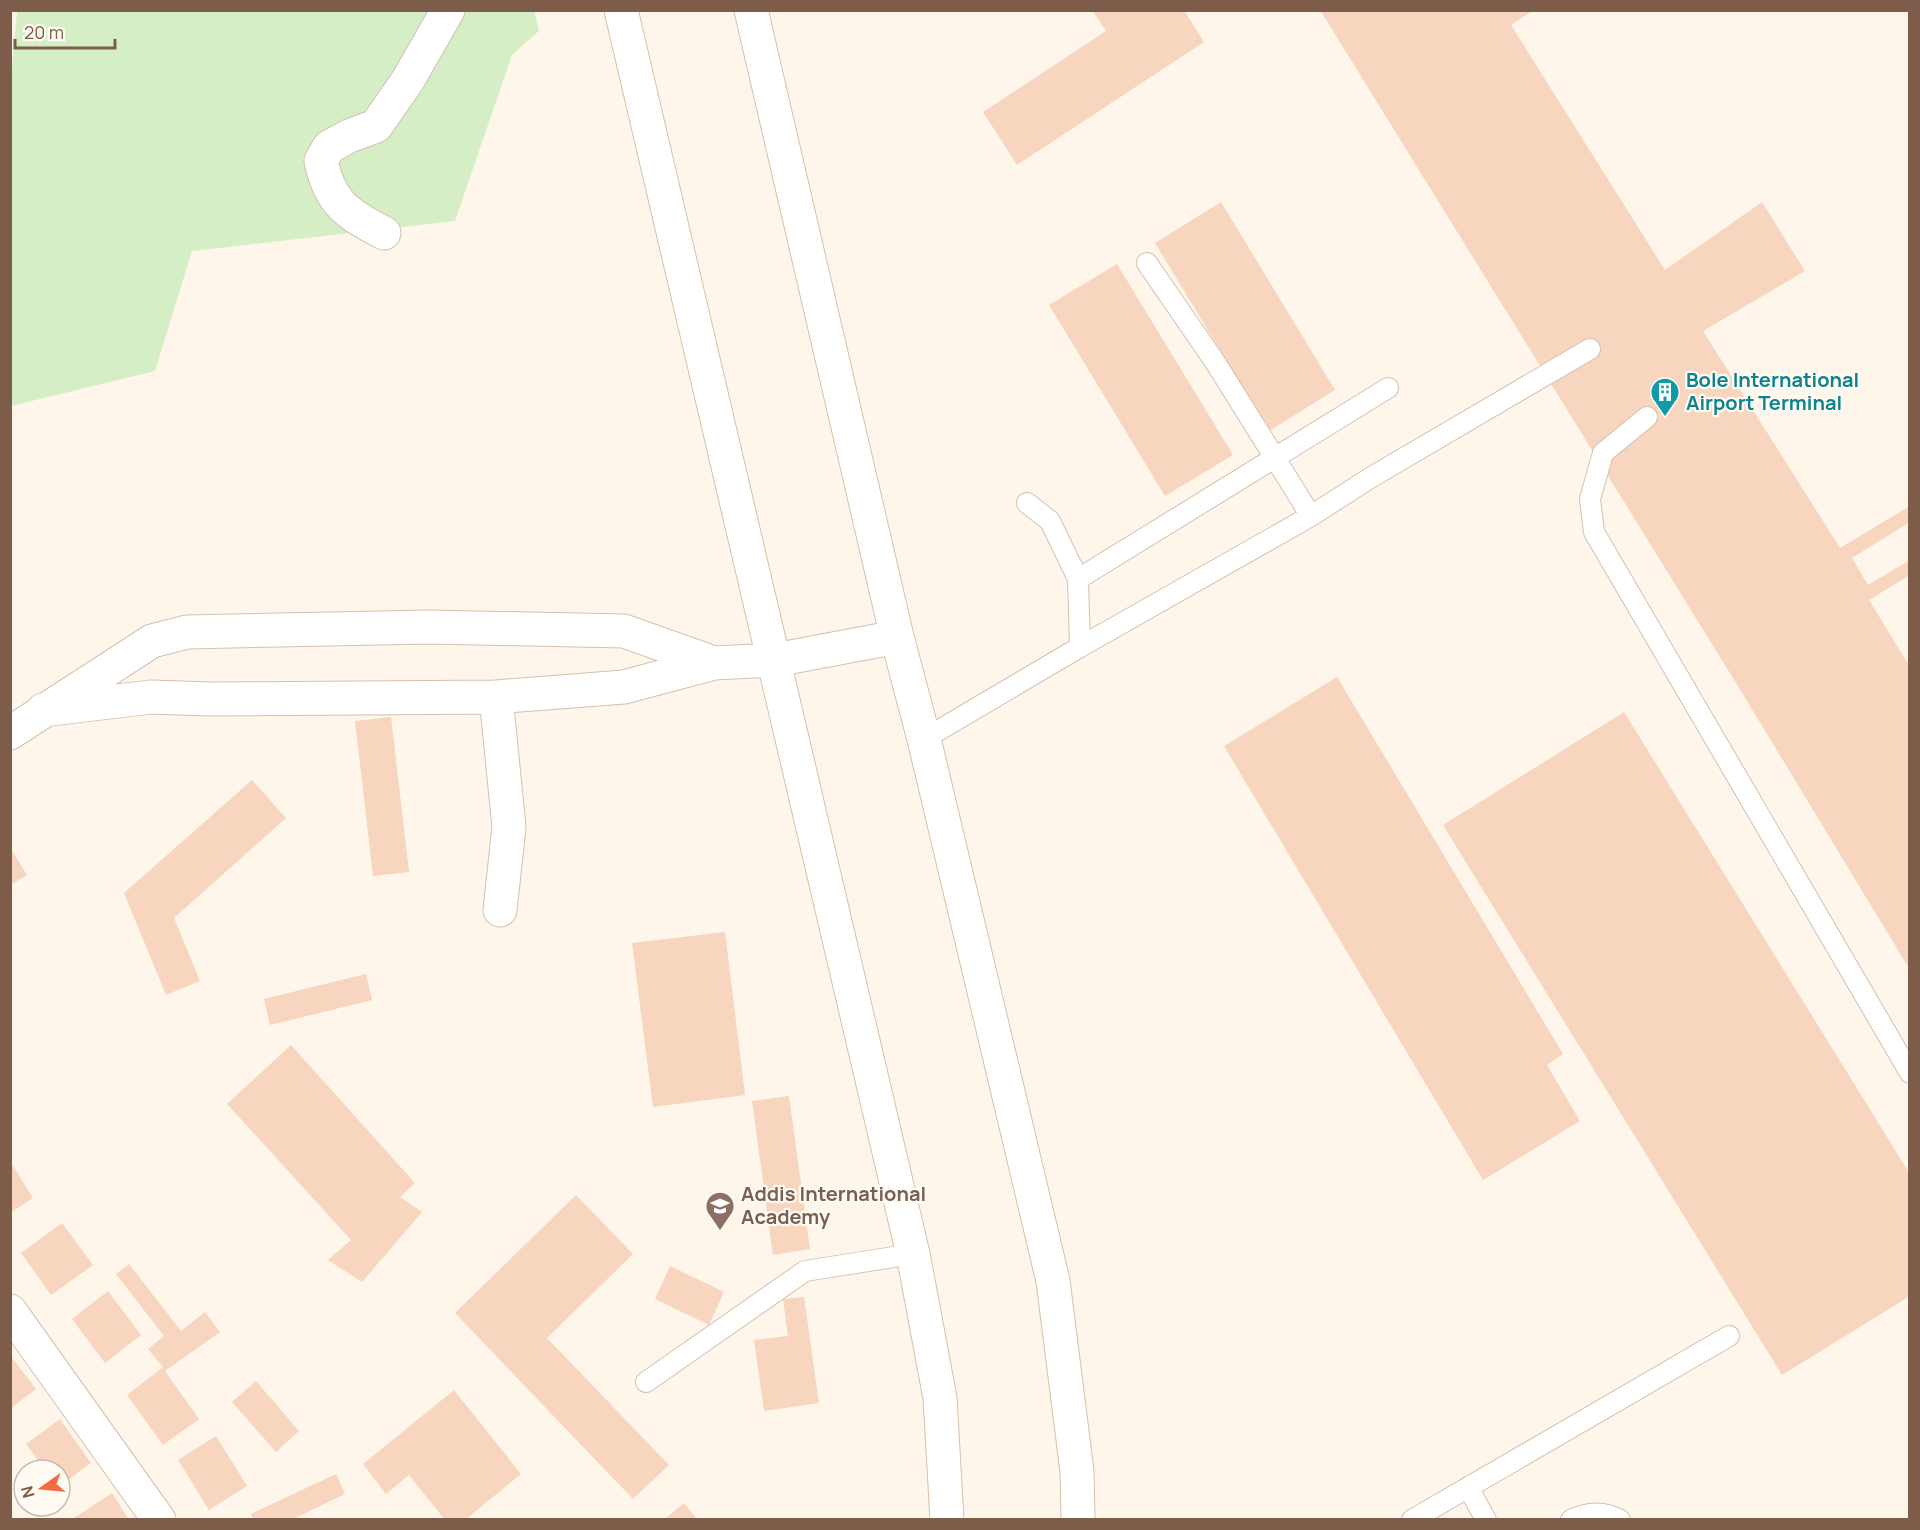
<svg xmlns="http://www.w3.org/2000/svg" width="1920" height="1530" viewBox="0 0 1920 1530" font-family="Manrope,sans-serif">
<style>
.green{fill:#d6eec5}
.building{fill:#f7d5be}
.lines{fill:none;stroke-linecap:round;stroke-linejoin:round}
.lane-casing{stroke:#d5c0b0;stroke-width:22}
.street-casing{stroke:#d5c0b0;stroke-width:35}
.secondary-casing{stroke:#d8c0ac;stroke-width:35}
.lane{stroke:#fff;stroke-width:20}
.street{stroke:#fff;stroke-width:33}
.secondary{stroke:#fff;stroke-width:33}
.labels{text-anchor:middle;stroke-width:4.5;stroke-linejoin:round;paint-order:stroke}
.culture-label{font-size:20px;font-weight:bold;fill:#0d838f;stroke:#fffaf2;text-anchor:start}
.education-label{font-size:20px;font-weight:bold;fill:#785e54;stroke:#fffaf2;text-anchor:start}
</style>
<rect width="100%" height="100%" fill="#fef6ea"/>
<!-- green -->
<path class="green" d="M17,11H534L539,31L512,55L455,221L192,251L155,371L11,406L10,89Z"/>
<!-- building -->
<path class="building" d="M1092,10H1184L1204,42L1017,165L983,112L1106,31Z
M1320,10H1534L1511,25L1665,270L1762,202L1805,271L1703,331L1840,548L1910,506V522L1852,558L1868,585L1910,560V575L1869,600L1910,667V970L1741,691Z
M1221,202L1335,390L1269,431L1155,243Z
M1117,264L1233,455L1165,496L1049,305Z
M1337,677L1563,1054L1547,1065L1580,1121L1483,1180L1224,746Z
M1624,712L1910,1174V1296L1782,1375L1443,825Z
M391,717L409,872L373,876L355,721Z
M252,780L286,818L174,918L200,981L166,995L124,893Z
M10,847L27,875L10,885Z
M725,932L745,1095L653,1107L632,943Z
M366,974L372,1000L270,1025L264,999Z
M291,1045L415,1183L400,1197L422,1212L362,1282L328,1260L351,1240L227,1104Z
M789,1096L810,1249L773,1255L752,1101Z
M10,1161L33,1198L10,1213Z
M576,1195L633,1254L547,1338L669,1465L633,1499L455,1313Z
M62,1223L93,1265L51,1295L21,1253Z
M129,1264L181,1331L205,1312L220,1332L165,1371L199,1419L163,1445L127,1395L163,1367L148,1349L164,1336L116,1274Z
M670,1266L724,1292L709,1325L655,1299Z
M108,1291L141,1335L105,1363L72,1319Z
M804,1297L819,1403L764,1411L754,1340L788,1336L783,1299Z
M10,1355L36,1389L10,1409Z
M256,1381L299,1431L276,1452L232,1402Z
M454,1390L521,1474L465,1520H445L409,1475L386,1494L363,1464Z
M60,1419L91,1463L60,1486V1470H45L26,1444Z
M216,1436L247,1486L209,1510L178,1460Z
M336,1474L345,1494L291,1520H253L251,1514Z
M112,1493L129,1520H71Z
M684,1503L698,1520H664Z"/>
<g class="lines">
<!-- lane casing -->
<g class="lane-casing">
<path id="lane" d="M1147,263L1215,362L1311,516
M1647,417L1603,453L1590,499L1594,532L1910,1073
M1027,503L1050,521L1078,579L1388,388
M1080,647L1311,516L1370,478L1590,349
M924,739L1080,647L1078,579
M646,1382L805,1271L913,1254
M1468,1487L1486,1520
M1412,1520L1729,1336
M1571,1520C1587,1512 1604,1511 1620,1520"/>
</g>
<!-- street casing -->
<g class="street-casing">
<path id="street" d="M384,233C347,214 330,203 321,161L329,147L349,136L376,126L408,80L448,10
M496,697L509,827L500,910
M43,710L151,697L211,699L496,697L624,687L714,663L775,660L897,637
M10,733L152,641L187,632L429,627L624,631L714,663
M10,1311L159,1520"/>
</g>
<!-- secondary casing -->
<g class="secondary-casing">
<path id="secondary" d="M621,10L913,1254L940,1398L947,1520
M751,10L897,637L924,739L1053,1281L1077,1471L1078,1520"/>
</g>
<!-- lane -->
<use href="#lane" class="lane"/>
<!-- street -->
<use href="#street" class="street"/>
<!-- secondary -->
<use href="#secondary" class="secondary"/>
</g>
<!-- icons -->
<defs>
<g id="building-pin" transform="scale(1.5)"><path d="M0 17L-7.5 6A9.5 9.5 0 1 1 7.5 6Z" fill="#0f9aa8" stroke="#fffaf2"/><path d="M-4-6H4V6H1V3H-1V6H-4ZM-2.5-4.3h1.7v1.8h-1.7ZM.8-4.3h1.7v1.8H.8ZM-2.5-1h1.7V.8h-1.7ZM.8-1h1.7V.8H.8Z" fill="#fff"/></g>
<g id="school-pin" transform="scale(1.5)"><path d="M0 17L-7.5 6A9.5 9.5 0 1 1 7.5 6Z" fill="#8d6e63" stroke="#fffaf2"/><path d="M0-5L7-2L0 1L-7-2ZM-4 1L0 2.5L4 1V4Q0 6-4 4Z" fill="#fff"/></g>
</defs>
<g fill-rule="evenodd">
<use href="#building-pin" x="1665" y="392"/>
<use href="#school-pin" x="720" y="1206"/>
</g>
<g class="labels">
<!-- culture labels -->
<g class="culture-label">
<text x="1686" y="387">Bole International<tspan x="1686" dy="23">Airport Terminal</tspan></text>
</g>
<!-- education labels -->
<g class="education-label">
<text x="741" y="1201">Addis International<tspan x="741" dy="23">Academy</tspan></text>
</g>
</g>
<!-- border -->
<rect width="1920" height="1530" fill="none" stroke="#7d5c49" stroke-width="24"/>
<!-- north arrow -->
<g transform="translate(42 1488) rotate(255)"><circle r="28" fill="#fffaf2" stroke="#cbbbae" stroke-width="1.5"/>
<path d="M0-4.5L10 22L0 15L-10 22Z" fill="#f26d44"/>
<text y="-9" font-size="16" font-weight="bold" text-anchor="middle" fill="#7d5c49">N</text>
</g>
<!-- scale -->
<path d="M15 39v9h100v-9" fill="none" stroke="#7d5c49" stroke-width="3"/>
<text x="24" y="39" font-size="18" fill="#7d5c49" stroke="#fffaf2" stroke-width="4.5" paint-order="stroke">20 m</text>
</svg>
